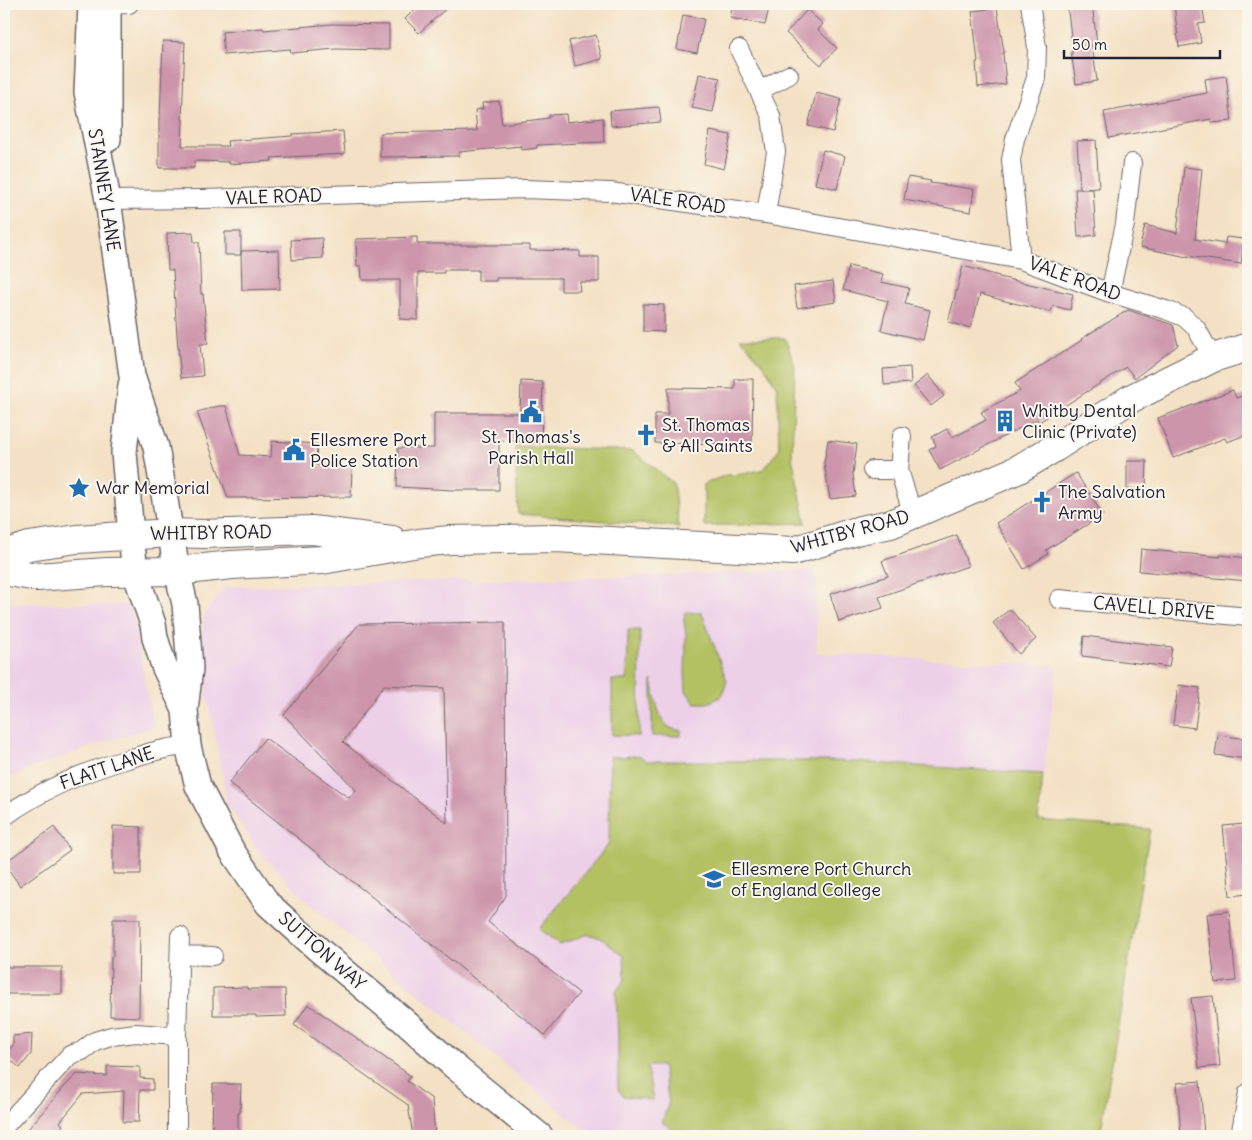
<svg xmlns="http://www.w3.org/2000/svg" width="1252" height="1140" viewBox="0 0 1252 1140" font-family="Delius,sans-serif">
<style>
.built{fill:#edd0e8}
.green{fill:#b3c163;stroke:#6a724f}
.building{fill:#cd95ac;fill-rule:evenodd}
.lines{fill:none;stroke-linecap:round;stroke-linejoin:round}
.minor-casing{stroke:#6c656b;stroke-width:20}
.secondary-casing{stroke:#6c656b;stroke-width:28}
.primary-casing{stroke:#6c656b;stroke-width:30}
.minor{stroke:#fff;stroke-width:18}
.secondary{stroke:#fff;stroke-width:25}
.primary{stroke:#fff;stroke-width:28}
.labels{text-anchor:middle;stroke-width:4;stroke-linejoin:round;paint-order:stroke}
.street-label{font-size:18px;fill:#22223b;stroke:#fbf7ec}
.poi-label{font-size:18px;fill:#22223b;stroke:#fbf7ec;text-anchor:start}
</style>
<rect width="100%" height="100%" fill="#fbf7ec"/>
<filter id="ink" filterUnits="userSpaceOnUse"><feTurbulence type="fractalNoise" baseFrequency=".02" numOctaves="2"/><feDisplacementMap in="SourceGraphic" scale="10" xChannelSelector="R" yChannelSelector="G"/><feConvolveMatrix kernelMatrix="1 2 1 2 8 2 1 2 1" color-interpolation-filters="sRGB"/></filter>
<filter id="wash" filterUnits="userSpaceOnUse"><feTurbulence type="fractalNoise" baseFrequency=".0096" numOctaves="4" result="noise"/><feDisplacementMap in="SourceGraphic" scale="20" xChannelSelector="R" yChannelSelector="G"/><feGaussianBlur stdDeviation="1.12" result="paint"/><feColorMatrix in="noise" values="0 0 0 0 0 0 0 0 0 0 0 0 0 0 0 0 0 1.4 0 .05"/><feComposite in="paint" operator="in"/></filter>
<g filter="url(#wash)">
<rect width="100%" height="100%" fill="#f4e1c5"/>
<!-- built -->
<path class="built" d="M816,570L817,653L1057,666L1038,820L1150,829L1100,1136H591L311,905L259,852L227,804L215,735L199,655L205,613L225,587L667,575Z
M4,603L131,605L153,727L89,747L4,779Z"/>
<!-- green -->
<path class="green" d="M740,338H785L795,366L792,457L806,523L704,526V484L726,475L743,474L764,469L779,449L777,387L764,365Z
M515,446L633,451L673,483L679,527L518,514Z
M685,612L702,613L727,681L722,696L709,703H695L686,691L685,673L686,635L684,621Z
M628,630H640L639,736L612,735V680H627Z
M652,680C655,693 657,724 673,729C676,730 678,730 681,730V736H652Z
M641,756L646,761H839L1043,774L1038,820L1150,829L1100,1136H681L662,1122L669,1102L662,1066H647L653,1100L623,1096L618,1089V1037L616,991L625,980L624,956L601,938L588,934L560,945L539,929L609,844L610,757Z"/>
<g id="blocks">
<!-- building -->
<path class="building" d="M420,4H451L419,33L405,19Z
M733,4H770L765,25L730,18Z
M1067,4H1092L1097,43L1092,44L1097,81L1076,84L1071,52H1073Z
M1174,4H1202L1205,23L1198,24L1201,43L1179,47Z
M997,8L1004,52L1003,53L1006,84L978,87L976,62H978L972,11Z
M807,10L823,24L818,30L837,48L821,65L786,33Z
M683,15L704,19L697,53L677,49Z
M332,24L389,25V50L335,49L291,53L290,49L224,55L222,32L263,28L264,30Z
M596,35L602,59L575,66L569,41Z
M163,41L185,42L182,119H183L182,146H228L227,141L292,136V134L343,131L345,154L271,158L272,161L229,164V162L194,161V168H159V118H160Z
M699,74L720,78L713,112L692,108Z
M1226,76L1232,121L1211,123V119L1109,138L1104,112L1207,93L1205,79Z
M816,93L841,99L833,132L808,126Z
M499,101L502,124L549,118V115L566,114L567,122L603,118L604,142L537,145V148L521,150V146L459,152V156L380,157V133L477,131L475,110L483,109L482,103Z
M659,107L661,122L611,126L610,111Z
M710,131L731,135L724,169L704,164Z
M1096,140L1099,188L1080,189L1077,141Z
M823,150L845,156L837,189L815,184Z
M1184,167L1202,169L1195,239L1225,244L1226,237L1244,239L1241,264L1187,256V257L1140,247L1145,225L1177,233Z
M908,177L931,181L930,183L974,189L971,212L904,200Z
M1075,189H1093L1096,235L1078,237Z
M193,232L194,242H199L201,294H203L208,344H200L203,376L181,378L177,336L173,270H168L167,233Z
M225,232H241V255H225Z
M417,237V244H445V245H530V250L580,251V257H599V282H579L580,291H561V278H496V281H478V270H444V273H418V320L400,319V280H362L361,266H357L356,239Z
M322,238L323,258L292,260L291,240Z
M279,250L280,289L242,290L241,251Z
M849,266L883,274L881,282L909,288L905,304L930,310L923,340L881,330L888,301L843,290Z
M963,266L999,276V277L1073,294L1070,310L1053,306L1051,312L1005,301L980,294L971,328L948,322Z
M833,281L836,302L797,308L794,286Z
M643,304L664,305V332L643,331Z
M1128,310L1173,325L1178,345L1135,378L1126,367L1039,422L1037,419L940,470L929,450L936,446L932,437L947,429L952,437L958,434V435L986,420L981,412L1020,391L1015,383L1082,340L1081,339Z
M910,367L911,383L884,385L883,369Z
M928,375L944,396L931,406L914,386Z
M735,379H753L752,444L655,443V414H668V388L735,389Z
M521,381L543,382L541,443L499,440V490H453L397,487L398,448H434V413H520Z
M1233,390L1236,398L1248,394V434L1227,442L1225,438L1173,458L1158,418Z
M219,406H226L240,455L271,457L272,441L317,444L316,465L352,468L351,497L228,498L197,412Z
M828,440L857,444L853,474L856,496L830,499L824,463Z
M1127,461H1147L1146,489H1127Z
M1076,473L1103,515L1046,550L1048,554L1024,569L996,523Z
M957,535L968,566L879,597L883,608L839,622L830,594L888,576L882,561Z
M1141,549L1220,557V555L1248,558V581L1139,571Z
M1010,609L1036,639L1019,654L993,623Z
M505,622L506,896L488,922L579,993L545,1035L229,783L265,738L349,798L356,790L284,715L359,624ZM384,685L444,688L447,823L343,742Z
M1084,636L1172,647L1169,667L1082,656Z
M1178,685L1200,688L1195,728L1173,725Z
M1218,735L1248,739V759L1215,755Z
M1244,824L1248,860V894L1230,896L1223,826Z
M113,826L141,827V874H113Z
M54,827L70,850L20,886L4,863Z
M1229,911L1236,981L1215,983L1207,914Z
M113,919H140L139,1017L110,1016L111,957H113Z
M4,967H62V994H4Z
M247,987V989H285L286,1016L256,1017V1015H213V988Z
M1213,996L1220,1066L1199,1068L1191,998Z
M308,1004L411,1076L407,1081L432,1099L435,1136H413L408,1105L294,1025Z
M32,1034L31,1054L20,1068L5,1055L13,1045V1036Z
M107,1066L140,1067V1078L153,1079V1090H140L139,1122H123L124,1091L83,1094L60,1122L63,1125L54,1136H36L28,1129L65,1086L77,1074L107,1076Z
M1200,1081L1204,1136H1181L1177,1083Z
M213,1084H241L240,1113H238V1136H212Z"/>
</g>
</g>
<g filter="url(#ink)">
<use href="#blocks" fill-opacity="0" stroke="#6c656b" stroke-width="1"/>
<g class="lines">
<!-- minor casing -->
<g class="minor-casing">
<path id="minor" d="M97,4L108,5L129,4
M739,49L771,116L776,152L766,214
M759,91L789,75
M108,200L203,199L524,189L610,192L766,214L1021,260L1110,293L1166,310L1184,317L1196,328L1213,358
M1021,260L1011,160L1015,139L1036,78L1037,47L1030,4
M1110,293L1125,224L1132,163
M902,436L899,470L913,515
M872,470H899
M1059,599L1248,617
M4,817C42,789 83,772 128,759C140,756 152,751 165,749C172,747 180,747 188,746
M180,955L213,956
M4,1127L70,1055L82,1051L95,1041L111,1036L136,1033L177,1036
M177,1136V1036L180,936
M1240,1136L1248,1093"/>
</g>
<!-- secondary casing -->
<g class="secondary-casing">
<path id="secondary" d="M91,4L87,92L108,200L132,376L156,447L177,571L185,604L190,668L185,710L188,746L198,786L232,851L268,904L319,950L404,1021L454,1066L540,1136
M108,139V4
M131,385L124,452L131,535L135,572L153,624L155,638L164,666L185,710"/>
</g>
<!-- primary casing -->
<g class="primary-casing">
<path id="primary" d="M4,554L29,546L77,539L170,533L203,534L312,530L392,540
M4,571L37,577L107,572L177,571L232,565L322,560L419,543L450,540L555,538L793,551L860,530L891,524L1017,470L1056,447L1130,399L1213,358L1248,347"/>
</g>
<!-- minor -->
<use href="#minor" class="minor"/>
<!-- secondary -->
<use href="#secondary" class="secondary"/>
<!-- primary -->
<use href="#primary" class="primary"/>
</g>
</g>
<!-- icons -->
<defs>
<g id="civic-bare" transform="scale(1.725)"><path d="M-.6-6.5H3V-4.5H.6V-3L4-1V1h2V6H-6V1h2V-1L-.6-3ZM-1.2 2.5V6h2.4V2.5Z" fill="#1f6fb2" stroke="#fbf7ec" stroke-width="2.5" paint-order="stroke"/></g>
<g id="building-bare" transform="scale(1.725)"><path d="M-4-6H4V6H1V3H-1V6H-4ZM-2.5-4.3h1.7v1.8h-1.7ZM.8-4.3h1.7v1.8H.8ZM-2.5-1h1.7V.8h-1.7ZM.8-1h1.7V.8H.8Z" fill="#1f6fb2" stroke="#fbf7ec" stroke-width="2.5" paint-order="stroke"/></g>
<g id="church-bare" transform="scale(1.725)"><path d="M-1.2-6h2.4v3.5h3.3v2.4h-3.3V6h-2.4V-.1h-3.3v-2.4h3.3Z" fill="#1f6fb2" stroke="#fbf7ec" stroke-width="2.5" paint-order="stroke"/></g>
<g id="sight-bare" transform="scale(1.725)"><path d="M0-6L1.8-2.2L6-1.7L2.9 1.2L3.7 5.4L0 3.3L-3.7 5.4L-2.9 1.2L-6-1.7L-1.8-2.2Z" fill="#1f6fb2" stroke="#fbf7ec" stroke-width="2.5" paint-order="stroke"/></g>
<g id="school-bare" transform="scale(1.725)"><path d="M0-5L7-2L0 1L-7-2ZM-4 1L0 2.5L4 1V4Q0 6-4 4Z" fill="#1f6fb2" stroke="#fbf7ec" stroke-width="2.5" paint-order="stroke"/></g>
</defs>
<g fill-rule="evenodd">
<use href="#civic-bare" x="531" y="412"/>
<use href="#building-bare" x="1005" y="421"/>
<use href="#church-bare" x="646" y="435"/>
<use href="#civic-bare" x="294" y="450"/>
<use href="#sight-bare" x="79" y="488"/>
<use href="#church-bare" x="1042" y="502"/>
<use href="#school-bare" x="714" y="879"/>
</g>
<g class="labels">
<!-- street labels -->
<g class="street-label">
<text transform="translate(104 190) rotate(81)" y="6">STANNEY LANE</text>
<text transform="translate(274 197) rotate(-2)" y="6">VALE ROAD</text>
<text transform="translate(678 201) rotate(8)" y="6">VALE ROAD</text>
<text transform="translate(1075 279) rotate(20)" y="6">VALE ROAD</text>
<text transform="translate(850 532) rotate(-15)" y="6">WHITBY ROAD</text>
<text transform="translate(211 533) rotate(-1)" y="6">WHITBY ROAD</text>
<text transform="translate(1154 608) rotate(5)" y="6">CAVELL DRIVE</text>
<text transform="translate(107 768) rotate(-19)" y="6">FLATT LANE</text>
<text transform="translate(322 951) rotate(41)" y="6">SUTTON WAY</text>
</g>
<!-- poi labels -->
<g class="poi-label">
<text x="1022" y="417">Whitby Dental<tspan x="1022" dy="21">Clinic (Private)</tspan></text>
<text x="662" y="431">St. Thomas<tspan x="662" dy="21">&amp; All Saints</tspan></text>
<text x="531" y="443" text-anchor="middle">St. Thomas's<tspan x="531" dy="21">Parish Hall</tspan></text>
<text x="310" y="446">Ellesmere Port<tspan x="310" dy="21">Police Station</tspan></text>
<text x="96" y="494">War Memorial</text>
<text x="1058" y="498">The Salvation<tspan x="1058" dy="21">Army</tspan></text>
<text x="731" y="875">Ellesmere Port Church<tspan x="731" dy="21">of England College</tspan></text>
</g>
</g>
<!-- margin -->
<rect width="1252" height="1140" fill="none" stroke="#fbf7ec" stroke-width="20"/>
<!-- scale -->
<path d="M1064 50v8h156v-8" fill="none" stroke="#22223b" stroke-width="2.5"/>
<text x="1072" y="50" font-size="15" fill="#22223b" stroke="#fbf7ec" stroke-width="4" paint-order="stroke">50 m</text>
</svg>
